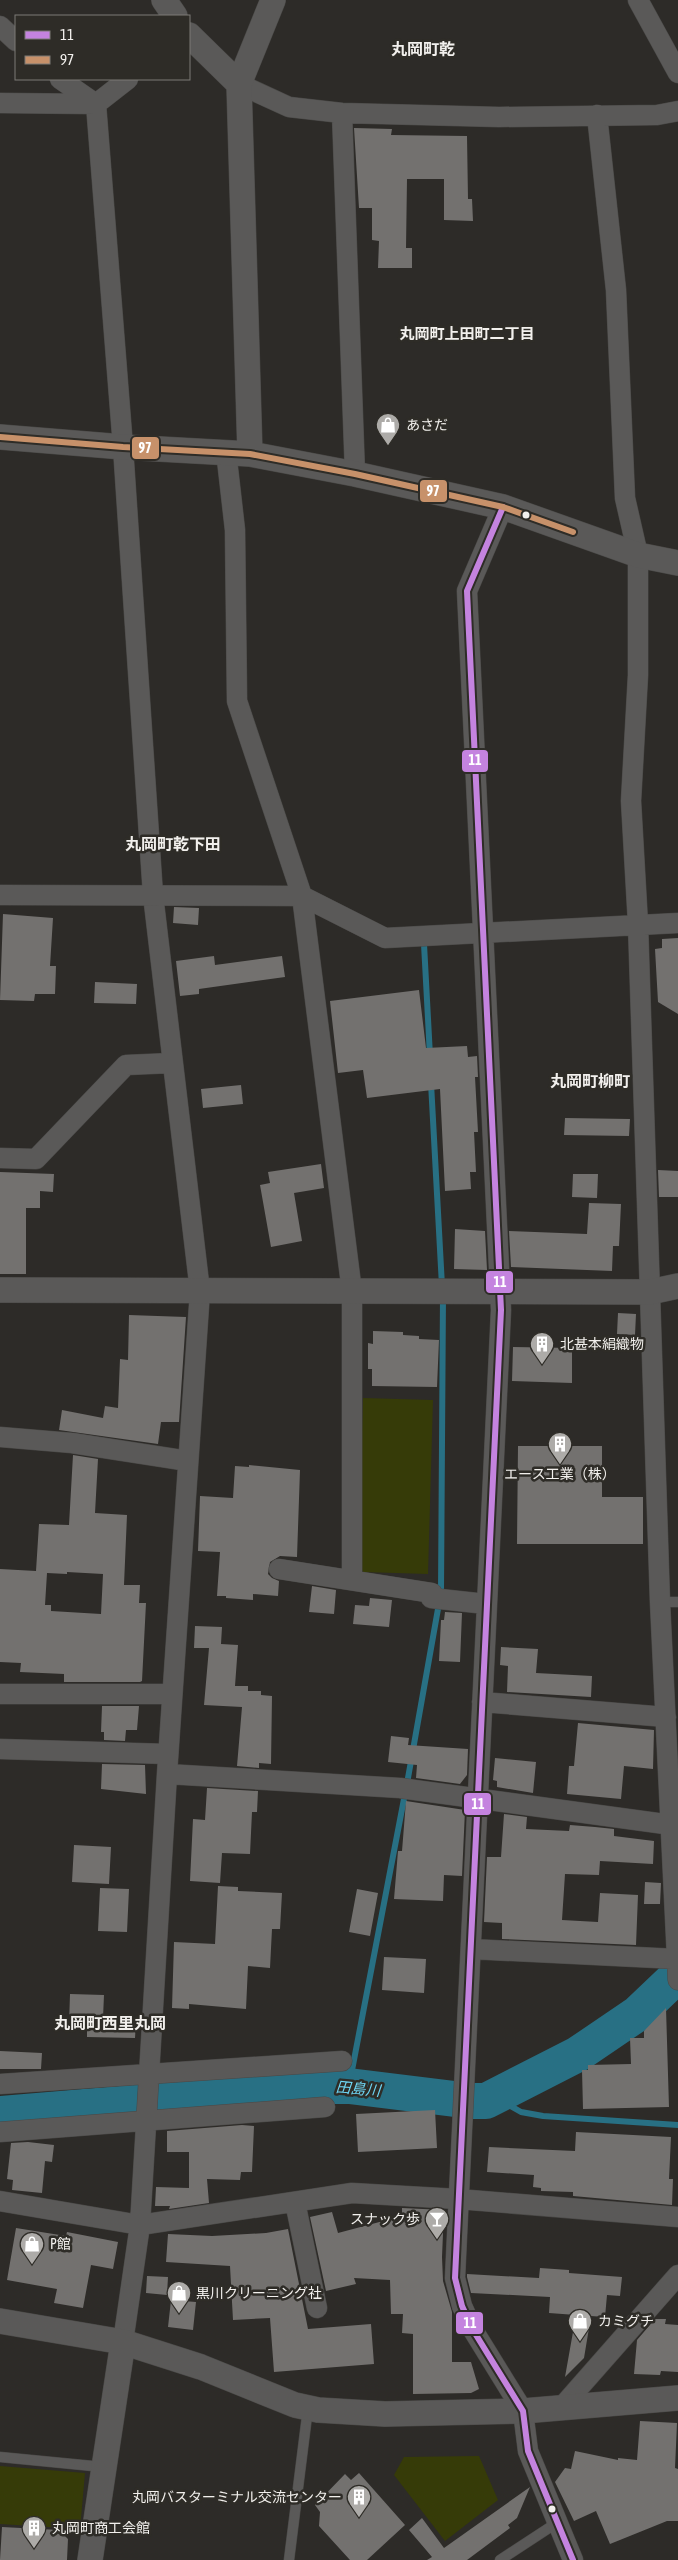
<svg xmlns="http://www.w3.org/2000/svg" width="678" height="2560" viewBox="0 0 678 2560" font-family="'Asap Condensed','Noto Sans JP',sans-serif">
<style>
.green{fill:#363b08}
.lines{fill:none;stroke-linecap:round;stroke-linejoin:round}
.stream{stroke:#287084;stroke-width:6}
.river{stroke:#287084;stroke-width:36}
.building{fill:#73716f;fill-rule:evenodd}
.service-casing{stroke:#494846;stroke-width:11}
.minor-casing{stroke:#494846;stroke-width:21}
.tertiary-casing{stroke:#494846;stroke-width:26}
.service{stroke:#5a5958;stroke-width:10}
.minor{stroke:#5a5958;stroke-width:20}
.tertiary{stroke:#5a5958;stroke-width:25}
.bus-1-casing{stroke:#2e2c27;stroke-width:10}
.bus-2-casing{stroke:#2e2c27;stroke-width:10}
.bus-1{stroke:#c483df;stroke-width:6}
.bus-2{stroke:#c7916a;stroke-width:6}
.bus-dot{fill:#f2f0ed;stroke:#2e2c27;stroke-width:2}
.labels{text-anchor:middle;stroke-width:5;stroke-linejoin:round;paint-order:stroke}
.poi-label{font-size:14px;fill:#f2f0ed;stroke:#2e2c27;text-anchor:start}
.neighbourhood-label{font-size:15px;font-weight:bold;fill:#f2f0ed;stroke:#2e2c27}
.water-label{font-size:15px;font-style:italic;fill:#6fd7f6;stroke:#2e2c27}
.quarter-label{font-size:16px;font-weight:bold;fill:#f2f0ed;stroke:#2e2c27}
.line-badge{stroke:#2e2c27;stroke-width:2}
.badge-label{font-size:14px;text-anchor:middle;font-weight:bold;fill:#fff}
</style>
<rect width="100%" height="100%" fill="#2d2b28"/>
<!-- green -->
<path class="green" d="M363,1398L433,1400L428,1574L363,1572L358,1564Z
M479,2456L498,2500L445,2541L394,2475L404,2457Z
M0,2466L85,2473L80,2529L0,2524Z"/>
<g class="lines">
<!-- stream -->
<path class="stream" d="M424,944L430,1056
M431,1083L442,1286
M349,2086L408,1778L441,1592L443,1295
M495,2097L521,2112L543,2116L678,2125"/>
<!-- river -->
<path class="river" d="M0,2114L334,2086H349L471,2101H486L578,2054L637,2014L678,1975"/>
</g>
<!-- building -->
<path class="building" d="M354,128L392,129L391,135L467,136L468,199H472L473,221L444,220V179H407L406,248H412V268H378L379,241L372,240V208H359Z
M174,907L199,908L198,925L173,923Z
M3,914L53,918L50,966H56L55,994H35L34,1001L0,1000Z
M678,938V1014L658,1002L655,949L662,948V939Z
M214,956L215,965L282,956L285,977L199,989V994L180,996L176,961Z
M95,982L137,984L136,1004L94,1003Z
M419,990L426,1048L467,1046L468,1057L477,1056L478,1077H475L478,1132H474L476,1172H470L471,1189L445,1191L440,1089L367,1098L363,1070L338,1073L330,1001Z
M241,1085L243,1104L203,1108L201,1089Z
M565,1118L630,1119L629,1136L564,1135Z
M321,1164L324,1188L294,1193L302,1241L271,1247L260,1185L270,1183L268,1172Z
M658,1170L678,1171V1197H659Z
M0,1172L54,1174L53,1192L40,1191V1208H26V1274H0Z
M573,1174H598L597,1198L572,1197Z
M589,1203L621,1204L619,1246H613L612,1271L511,1267L509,1231L587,1234Z
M455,1229L485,1231L487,1270L454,1269Z
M618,1313L636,1314L635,1335L617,1334Z
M129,1315L186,1317L179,1422H161L158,1444L59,1430L62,1410L103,1418L105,1406L118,1408L120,1359L128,1360Z
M373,1331L403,1332V1335L419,1336V1339L439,1340L437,1387L372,1386V1369H368V1343L373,1344Z
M513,1347L572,1348V1383L512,1381Z
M518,1446H602V1497H643V1544H517Z
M73,1455L98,1459L95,1513L127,1515L124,1585H140L139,1603H146L142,1681L140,1682H64V1674L20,1672L21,1663L0,1662V1569L36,1571L39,1524L69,1525ZM67,1572L103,1574L101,1614L51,1611V1605H45L47,1573L67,1574Z
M249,1465L300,1470L297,1557L280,1556L270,1562L268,1574L272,1578L279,1581L278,1596L253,1594V1600L226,1598V1596H217L220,1552L198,1551L200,1496L233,1498L235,1466L249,1467Z
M312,1586L336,1590L334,1614L309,1612Z
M370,1598L392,1600L389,1627L353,1624L355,1605L369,1606Z
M445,1612L462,1613L460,1662L439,1661L441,1620H444Z
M195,1626L222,1627L221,1644L238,1645L235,1686H248V1691H261V1695L272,1696L271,1764L259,1763V1768L237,1766L242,1707L204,1705L209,1648H194Z
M501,1647L538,1649L536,1673L592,1676L591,1697L507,1692L508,1666L500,1665Z
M102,1706H139L137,1730H126L125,1741L104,1740V1732H101Z
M578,1723L654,1730L653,1769L624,1766L621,1799L567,1794L569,1766H574Z
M391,1736L409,1738L408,1745L468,1749L467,1775L460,1784L416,1778L417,1765L388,1762Z
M495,1758L536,1762L533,1793L497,1787V1781L493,1780Z
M102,1764L145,1765L146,1794L101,1789Z
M207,1788L258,1791L257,1812H252L250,1854L222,1853L220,1883L190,1881L193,1819L205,1820Z
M406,1801L465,1810L462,1876L444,1875L443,1901L394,1899L398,1851H402Z
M504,1814L527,1817L526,1829L569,1831L570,1825L595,1827L614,1829V1836L654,1841L653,1864L600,1861L599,1875L565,1874L562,1920L598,1922L600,1893L638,1895L636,1945L502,1939V1923L484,1922L487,1857H501Z
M74,1845L111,1847L109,1884L72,1882Z
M645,1882L661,1883L660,1904H644Z
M218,1886L238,1887V1891L282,1893L280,1929H272L270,1968L248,1966L246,2009L189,2004V2009L172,2008L174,1942L215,1944Z
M100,1888L129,1889L127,1932L98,1931Z
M357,1889L378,1893L370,1936L349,1932Z
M384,1957L426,1959L424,1993L382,1990Z
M70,1994L104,1995L103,2018H106V2020L136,2022L135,2038L87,2037V2026L69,2025Z
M666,2008L669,2107L583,2109L582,2070H588V2065L631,2064L630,2038H644V2031Z
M0,2051L42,2053L41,2069H0Z
M435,2110L437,2148L358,2152L356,2114Z
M242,2125L254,2126L252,2172H241L240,2180L207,2179L209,2203L169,2209L170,2206H155L156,2187L189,2188V2152H167V2131Z
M576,2132L671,2137L669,2179H673L672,2205L573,2196V2192L541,2191V2188L533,2187L534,2175L487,2172L489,2147L575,2151Z
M28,2142L54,2145L52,2162L45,2161L42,2193L12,2190L13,2180L7,2179L11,2143Z
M402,2208L444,2210L442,2257L443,2281L452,2312V2362H471L479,2389L471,2393L413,2394V2334L402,2333L403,2314H391L390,2280L354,2278L356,2284L326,2291L310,2217L332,2212L338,2233L402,2216Z
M16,2228L66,2236L67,2232L118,2242L113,2269L91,2265L83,2308L54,2303L57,2289L7,2280Z
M288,2229L308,2329L371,2324L374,2364L274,2372L270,2318L233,2320L230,2266L166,2262L168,2234L212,2236L266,2233Z
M540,2268L569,2270V2273L622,2277L620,2296L607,2295L605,2317L591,2316L584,2358L565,2377L576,2315L549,2313L550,2297L471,2293L467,2277V2274L539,2278Z
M147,2276L168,2277L167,2295L146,2293Z
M171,2300L196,2302L193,2330L168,2327Z
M655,2319H666L665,2324L678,2325V2372L661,2371L660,2375L634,2374L637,2340Z
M640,2421L677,2423L675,2468L678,2469V2521H667L610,2544L596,2511L574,2521L555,2482L565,2468L571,2469L575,2451L618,2460V2458L637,2460Z
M359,2473L405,2525L367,2560H350L319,2526L320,2512L315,2505L345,2474L351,2480Z
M530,2487L517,2518L508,2525L510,2528L467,2560H427L432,2557L409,2530L422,2518L444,2548Z
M2,2527L59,2530L68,2539L67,2560H0Z"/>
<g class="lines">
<!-- service casing -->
<g class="service-casing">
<path id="service" d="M660,1602H678
M0,2457L103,2467
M289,2560L308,2408
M500,2560L558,2522"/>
</g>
<!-- minor casing -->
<g class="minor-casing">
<path id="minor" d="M638,0L678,73
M0,26L16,41
M60,79L96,104
M239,84L289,107L342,113L499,117L657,115L678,111
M0,103L96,104L128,79
M96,104L123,447L153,895L200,1291L167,1774L140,2225L123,2342
M342,113L355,474
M597,115L616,290L625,498L638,555V675L631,801L638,924L660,1602L678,1980
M226,451L235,530L237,701L302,896L352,1292V1580
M503,507L467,591L501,1310L455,2278L462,2306L473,2330L523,2411L528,2451L573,2560
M0,895L302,896L385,938L678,923
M0,1158L36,1159L126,1065L172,1063
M0,1437L72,1443L188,1461
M279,1569L432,1593L431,1598L486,1604
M0,1694H172
M482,1702L666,1717
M0,1749L168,1754
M167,1774L400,1788L672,1825
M471,1949L677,1959
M0,2084L342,2061
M0,2132L325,2107
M0,2201L140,2225L352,2193L458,2199L678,2217
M295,2202L317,2308
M561,2408L678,2275"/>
</g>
<!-- tertiary casing -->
<g class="tertiary-casing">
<path id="tertiary" d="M164,0L175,16
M189,35L239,84
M0,437L123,447L250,454L355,474L503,507L638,555L678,563
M250,454L239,84L273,0
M0,1290L650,1292L678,1286
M0,2321L123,2342L201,2367L295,2405L318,2410L385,2414L523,2411L678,2398
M90,2560L123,2342"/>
</g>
<!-- service -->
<use href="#service" class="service"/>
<!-- minor -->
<use href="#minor" class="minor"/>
<!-- tertiary -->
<use href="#tertiary" class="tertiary"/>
<!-- bus-1 casing -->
<g class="bus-1-casing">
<path id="bus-1" d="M503,507L467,591L501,1310L455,2278L462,2306L473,2330L523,2411L528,2451L573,2560"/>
</g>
<!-- bus-2 casing -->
<g class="bus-2-casing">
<path id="bus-2" d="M0,437L123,447L250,454L355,474L503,507L573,532"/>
</g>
<!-- bus-1 -->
<use href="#bus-1" class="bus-1"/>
<!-- bus-2 -->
<use href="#bus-2" class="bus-2"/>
</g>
<!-- icons -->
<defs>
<g id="shop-pin" transform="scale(1.25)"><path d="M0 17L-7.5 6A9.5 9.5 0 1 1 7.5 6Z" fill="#adaba8" stroke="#2e2c27"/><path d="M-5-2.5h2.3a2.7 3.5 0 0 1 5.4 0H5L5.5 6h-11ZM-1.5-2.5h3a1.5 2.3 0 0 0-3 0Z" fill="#fff"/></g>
<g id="building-pin" transform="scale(1.25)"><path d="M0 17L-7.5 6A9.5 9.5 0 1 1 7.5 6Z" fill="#adaba8" stroke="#2e2c27"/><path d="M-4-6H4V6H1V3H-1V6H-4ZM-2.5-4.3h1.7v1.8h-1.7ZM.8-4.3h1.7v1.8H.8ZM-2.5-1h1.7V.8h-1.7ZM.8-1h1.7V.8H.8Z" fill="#fff"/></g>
<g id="bar-pin" transform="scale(1.25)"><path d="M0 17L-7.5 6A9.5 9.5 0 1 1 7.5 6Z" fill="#adaba8" stroke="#2e2c27"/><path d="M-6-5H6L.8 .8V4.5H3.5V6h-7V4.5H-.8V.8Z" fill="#fff"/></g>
</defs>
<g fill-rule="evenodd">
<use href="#shop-pin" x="388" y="425"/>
<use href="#building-pin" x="542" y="1344"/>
<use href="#building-pin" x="560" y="1444"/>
<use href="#bar-pin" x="437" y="2219"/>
<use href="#shop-pin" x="32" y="2244"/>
<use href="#shop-pin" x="179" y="2293"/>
<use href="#shop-pin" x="580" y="2321"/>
<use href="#building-pin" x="359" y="2497"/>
<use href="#building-pin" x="34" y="2528"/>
</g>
<!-- markers -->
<g class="bus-dot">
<circle cx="526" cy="515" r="4.5"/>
<circle cx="552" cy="2509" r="4.5"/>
</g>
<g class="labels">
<!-- poi labels -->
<g class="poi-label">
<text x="406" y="430">あさだ</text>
<text x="560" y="1349">北甚本絹織物</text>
<text x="560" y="1479" text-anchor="middle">エース工業（株）</text>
<text x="420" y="2224" text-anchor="end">スナック歩</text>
<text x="50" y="2249">P館</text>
<text x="196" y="2298">黒川クリーニング社</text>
<text x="598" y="2326">カミグチ</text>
<text x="342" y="2502" text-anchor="end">丸岡バスターミナル交流センター</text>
<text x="52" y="2533">丸岡町商工会館</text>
</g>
<!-- neighbourhood labels -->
<g class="neighbourhood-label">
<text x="467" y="339">丸岡町上田町二丁目</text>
</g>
<!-- water labels -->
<g class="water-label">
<text transform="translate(358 2089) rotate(5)" y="5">田島川</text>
</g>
<!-- quarter labels -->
<g class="quarter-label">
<text x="423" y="55">丸岡町乾</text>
<text x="173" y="850">丸岡町乾下田</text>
<text x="590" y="1087">丸岡町柳町</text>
<text x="110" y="2029">丸岡町西里丸岡</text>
</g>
</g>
<g class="line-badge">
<rect x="131" y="436" width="29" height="24" rx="5" fill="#c7916a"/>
<rect x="419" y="479" width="29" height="24" rx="5" fill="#c7916a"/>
<rect x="461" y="749" width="28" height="24" rx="5" fill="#c483df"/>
<rect x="485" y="1270" width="29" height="24" rx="5" fill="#c483df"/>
<rect x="463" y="1792" width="29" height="24" rx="5" fill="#c483df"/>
<rect x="455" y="2311" width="29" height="24" rx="5" fill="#c483df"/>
</g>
<g class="badge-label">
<text x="145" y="453">97</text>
<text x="433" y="496">97</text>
<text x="475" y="765">11</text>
<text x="500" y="1287">11</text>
<text x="478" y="1809">11</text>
<text x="470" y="2328">11</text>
</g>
<!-- legend -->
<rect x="15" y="15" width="175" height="65" fill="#2e2c27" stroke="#7c7a76"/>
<rect x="25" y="31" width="25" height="8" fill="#c483df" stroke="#7c7a76"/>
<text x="60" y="40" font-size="15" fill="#f2f0ed">11</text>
<rect x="25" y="56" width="25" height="8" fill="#c7916a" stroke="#7c7a76"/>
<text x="60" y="65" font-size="15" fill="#f2f0ed">97</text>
</svg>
